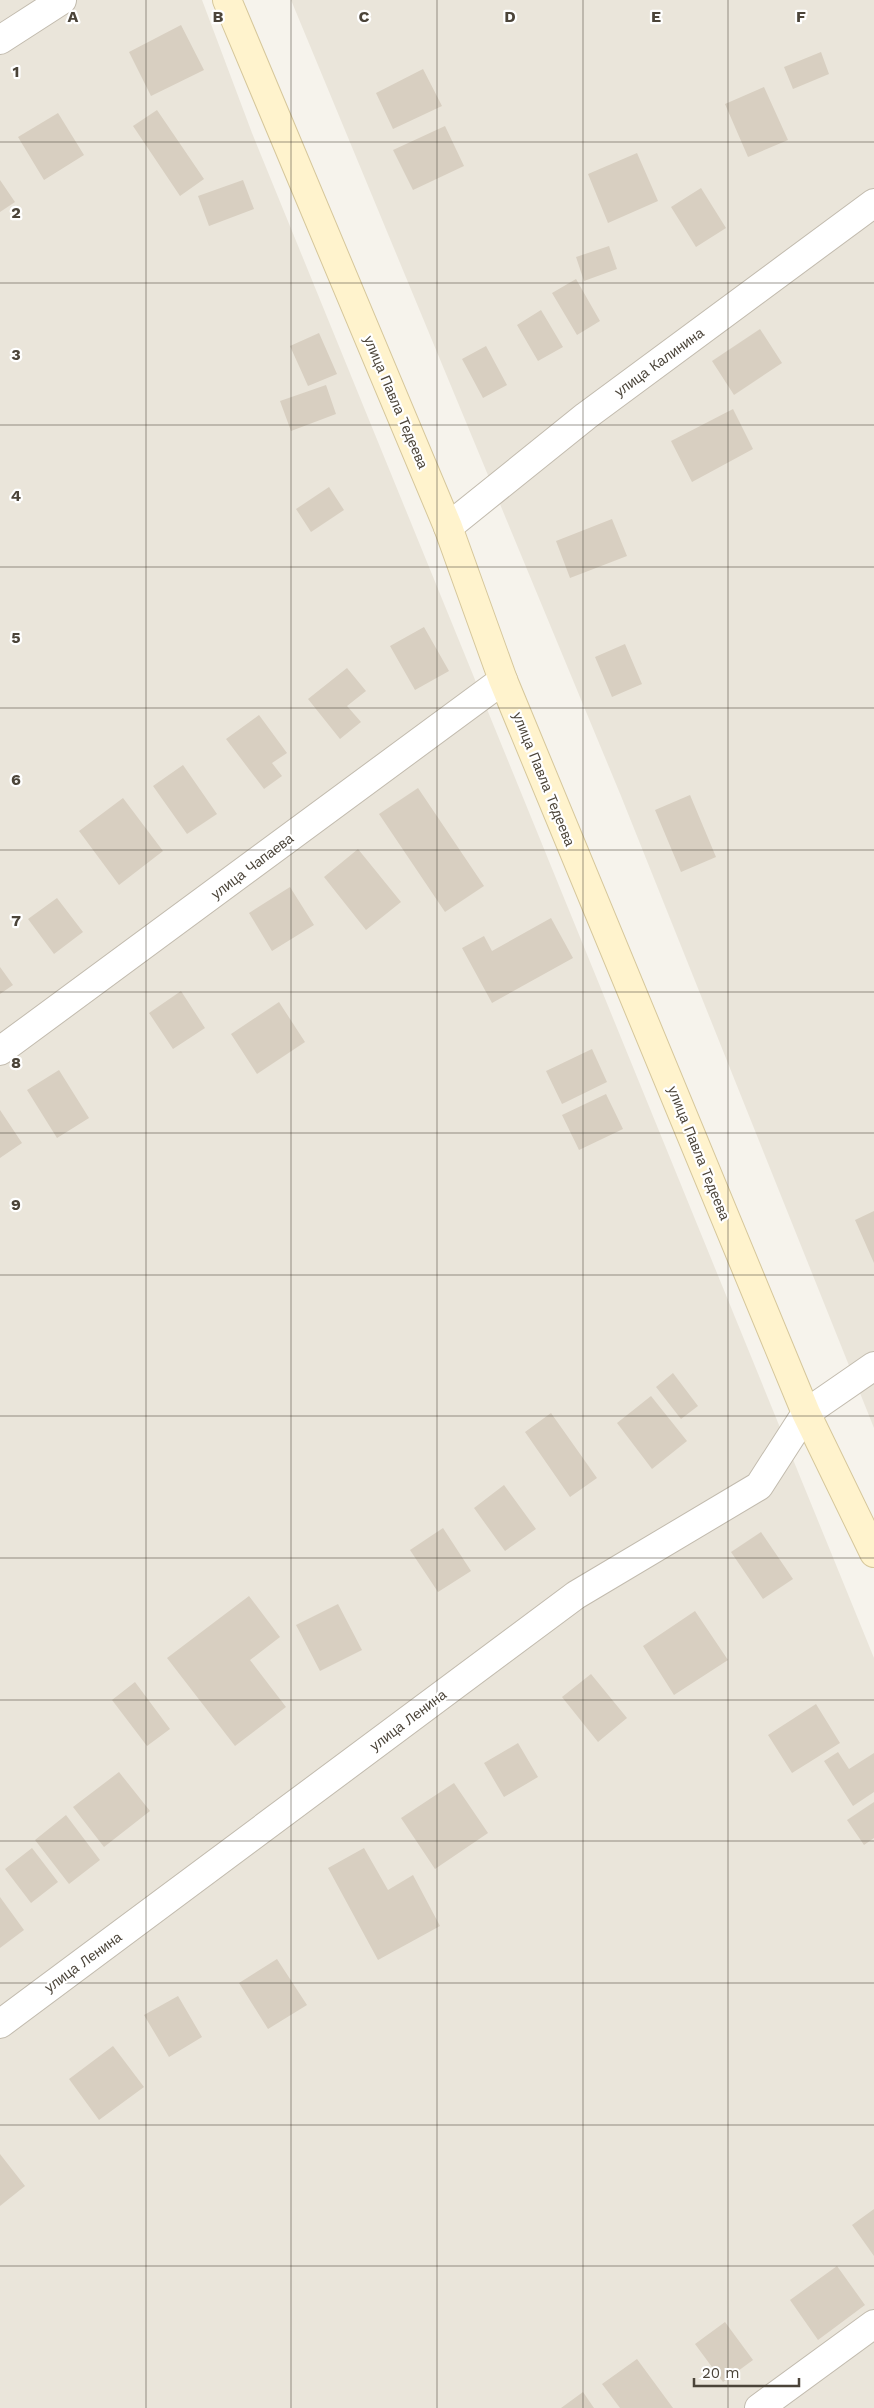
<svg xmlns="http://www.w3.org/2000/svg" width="874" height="2408" viewBox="0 0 874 2408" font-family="'Work Sans',sans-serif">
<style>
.residential{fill:#eae5da}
.building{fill:#d8cfc1}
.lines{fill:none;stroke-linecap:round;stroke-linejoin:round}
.street-casing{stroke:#c2bbae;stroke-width:30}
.secondary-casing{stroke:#d6c79b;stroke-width:30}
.street{stroke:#fff;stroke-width:28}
.secondary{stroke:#fff3cd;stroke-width:28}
.grid{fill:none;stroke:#4b4439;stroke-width:1;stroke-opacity:0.55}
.labels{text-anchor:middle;stroke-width:4.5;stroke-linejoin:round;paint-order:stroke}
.street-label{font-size:14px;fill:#4b4439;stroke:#fff}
.grid-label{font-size:16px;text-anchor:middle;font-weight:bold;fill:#4b4439;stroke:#fff;stroke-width:4.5;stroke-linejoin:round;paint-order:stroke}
</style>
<rect width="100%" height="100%" fill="#f6f3ec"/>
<!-- residential -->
<path class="residential" d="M0,0H202L252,133L874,1658V2408H0Z
M291,0H874V1428L621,796Z"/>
<!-- building -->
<path class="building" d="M181,25L204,70L151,96L129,52Z
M821,52L829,74L793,89L784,67Z
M423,69L442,106L393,129L376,93Z
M764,87L788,140L748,157L725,104Z
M157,110L204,179L180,196L133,126Z
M58,113L84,155L44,180L18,137Z
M445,126L464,166L413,190L393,150Z
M637,153L658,201L608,223L588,174Z
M0,180L15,202L0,212Z
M243,180L254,209L209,226L198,196Z
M701,188L726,228L696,247L671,207Z
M609,246L617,269L584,281L576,257Z
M576,279L600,321L577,335L552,293Z
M541,310L563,347L538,361L517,325Z
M760,329L782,363L734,395L712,361Z
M319,333L337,374L308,386L290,346Z
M486,346L507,385L483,398L462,359Z
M326,385L336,414L291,431L280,401Z
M733,409L753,449L692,482L671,441Z
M329,487L344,510L311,532L296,509Z
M612,519L627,556L570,578L556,541Z
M424,627L449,671L415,690L390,646Z
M625,644L642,684L612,697L595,657Z
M347,668L366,691L347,706L361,722L340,739L308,699Z
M259,715L287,753L272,763L282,776L264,789L226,739Z
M183,765L217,814L187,834L153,786Z
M418,788L484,886L445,912L379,814Z
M690,795L716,857L681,872L655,810Z
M123,798L163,851L119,885L79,831Z
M358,849L401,902L366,930L324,877Z
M290,887L314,925L272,951L249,913Z
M57,898L83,932L54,954L28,919Z
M551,918L573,958L492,1003L462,948L484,936L492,951Z
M0,967L13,985L0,994Z
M181,991L205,1028L173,1049L149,1013Z
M279,1002L305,1042L257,1074L231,1034Z
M592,1049L607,1082L562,1104L546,1071Z
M59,1070L89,1118L57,1138L27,1090Z
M606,1094L623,1129L579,1150L562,1115Z
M0,1110L22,1143L0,1158Z
M874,1211V1263L855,1220Z
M673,1373L698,1406L681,1419L656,1387Z
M651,1396L687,1441L652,1469L617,1423Z
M551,1413L597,1478L570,1497L525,1432Z
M504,1485L536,1529L505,1551L474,1508Z
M443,1528L471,1571L438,1592L410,1550Z
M761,1532L793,1579L763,1599L731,1552Z
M249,1596L280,1637L250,1660L286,1707L235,1746L167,1658Z
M338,1604L362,1650L320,1671L296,1625Z
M695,1611L728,1660L674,1695L643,1646Z
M591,1674L627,1718L598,1742L562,1697Z
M135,1682L170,1729L147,1746L112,1700Z
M816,1704L840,1743L792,1773L768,1735Z
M518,1743L538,1777L504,1797L484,1763Z
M838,1752L849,1769L874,1753V1792L853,1806L824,1761Z
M119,1772L150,1811L104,1847L73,1807Z
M454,1783L488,1833L435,1869L401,1818Z
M874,1802V1838L864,1845L847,1820Z
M66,1815L100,1860L69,1884L35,1840Z
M32,1848L58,1882L31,1903L5,1869Z
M364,1848L388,1890L413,1875L440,1926L378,1960L328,1868Z
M0,1897L24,1930L0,1948Z
M277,1959L307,2005L268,2029L239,1983Z
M178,1996L202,2037L169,2057L144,2015Z
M113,2046L144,2087L99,2120L69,2079Z
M0,2154L25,2186L0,2206Z
M874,2209V2256L852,2225Z
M837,2266L865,2305L818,2340L790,2300Z
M725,2322L753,2360L723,2382L695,2344Z
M637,2359L673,2408H620L602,2384Z
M583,2392L594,2408H561Z"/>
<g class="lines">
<!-- street casing -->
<g class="street-casing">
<path id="street" d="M0,40L62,0
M448,527L586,416L874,203
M0,1051L503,680
M0,2024L576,1595L759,1486L806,1413L874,1366
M759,2408L874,2324"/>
</g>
<!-- secondary casing -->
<g class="secondary-casing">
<path id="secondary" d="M227,0L448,527L503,680L806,1413L874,1553"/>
</g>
<!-- street -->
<use href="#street" class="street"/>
<!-- secondary -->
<use href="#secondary" class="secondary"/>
</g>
<!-- grid -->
<path class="grid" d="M146,0V2408M291,0V2408M437,0V2408M583,0V2408M728,0V2408M0,142H874M0,283H874M0,425H874M0,567H874M0,708H874M0,850H874M0,992H874M0,1133H874M0,1275H874M0,1416H874M0,1558H874M0,1700H874M0,1841H874M0,1983H874M0,2125H874M0,2266H874"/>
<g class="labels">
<!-- street labels -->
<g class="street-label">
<text transform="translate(659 362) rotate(-36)" y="5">улица Калинина</text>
<text transform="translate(396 402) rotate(67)" y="5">улица Павла Тедеева</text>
<text transform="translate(544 779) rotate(68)" y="5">улица Павла Тедеева</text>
<text transform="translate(252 866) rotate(-37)" y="5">улица Чапаева</text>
<text transform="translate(699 1153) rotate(68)" y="5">улица Павла Тедеева</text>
<text transform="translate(408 1720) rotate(-37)" y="5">улица Ленина</text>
<text transform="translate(83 1962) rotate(-36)" y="5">улица Ленина</text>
</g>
</g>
<g class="grid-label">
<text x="73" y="22">A</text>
<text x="218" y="22">B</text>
<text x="364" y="22">C</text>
<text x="510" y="22">D</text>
<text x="656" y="22">E</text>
<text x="801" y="22">F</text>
<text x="16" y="77">1</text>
<text x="16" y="218">2</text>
<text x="16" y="360">3</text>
<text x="16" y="501">4</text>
<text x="16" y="643">5</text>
<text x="16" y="785">6</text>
<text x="16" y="926">7</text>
<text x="16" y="1068">8</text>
<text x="16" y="1210">9</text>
</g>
<!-- scale -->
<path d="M694 2378v8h105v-8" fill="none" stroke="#4b4439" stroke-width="2.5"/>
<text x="702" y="2378" font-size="15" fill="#4b4439" stroke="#ffffff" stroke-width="4" paint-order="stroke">20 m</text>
</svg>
